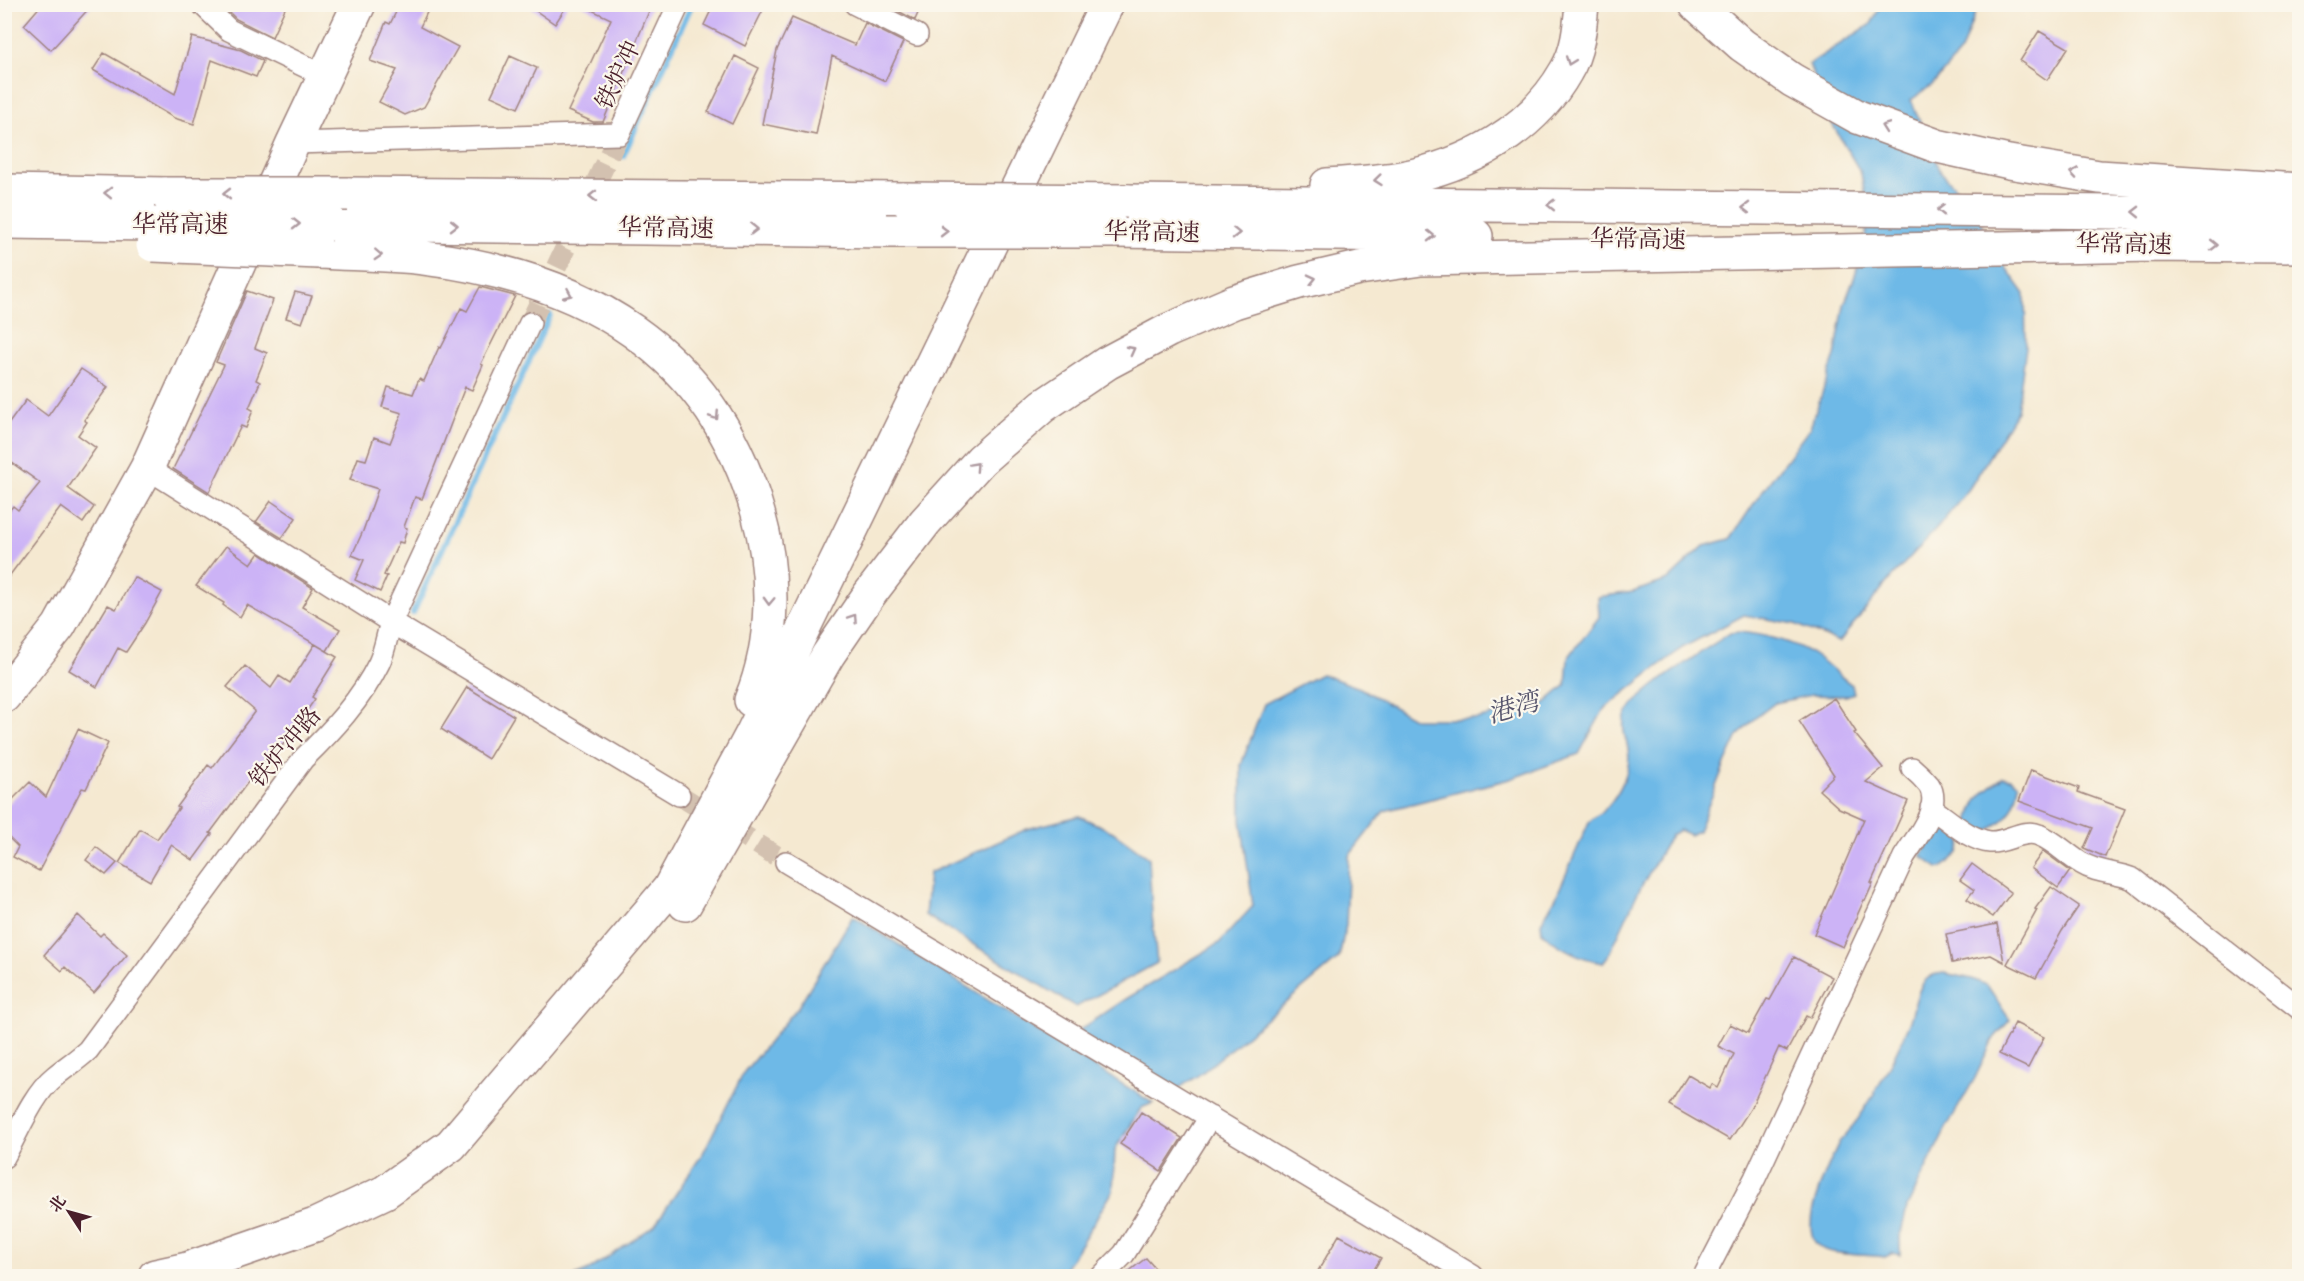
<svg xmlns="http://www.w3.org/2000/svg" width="2304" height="1281" viewBox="0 0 2304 1281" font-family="Vollkorn,'Noto Serif SC',serif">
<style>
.water{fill:#6eb9e7;stroke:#5c6c89;stroke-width:1.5}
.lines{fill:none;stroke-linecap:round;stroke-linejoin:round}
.stream{stroke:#6eb9e7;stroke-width:6}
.building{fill:#ccb3f6}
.street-tunnel{stroke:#d3c1b0;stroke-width:21;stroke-dasharray:21 10;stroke-linecap:butt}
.street-casing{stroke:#a0847e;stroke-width:24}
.primary-casing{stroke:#a0847e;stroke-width:36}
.highway-casing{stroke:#a0847e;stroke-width:36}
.street{stroke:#fff;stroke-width:21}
.primary{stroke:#fff;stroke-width:33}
.highway{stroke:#fff;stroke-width:33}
.highway-bridge-casing{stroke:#a0847e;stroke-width:36;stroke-linecap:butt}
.highway-bridge{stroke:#fff;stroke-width:33}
.oneway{stroke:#ae9aa0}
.labels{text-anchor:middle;stroke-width:4.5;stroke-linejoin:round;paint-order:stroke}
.street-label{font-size:24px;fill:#4a1f2b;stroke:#fbf7ec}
.water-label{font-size:26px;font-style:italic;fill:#57556d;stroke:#fbf7ec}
</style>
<rect width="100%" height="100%" fill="#fbf7ec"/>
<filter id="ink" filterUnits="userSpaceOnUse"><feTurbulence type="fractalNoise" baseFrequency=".0167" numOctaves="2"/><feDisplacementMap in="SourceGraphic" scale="12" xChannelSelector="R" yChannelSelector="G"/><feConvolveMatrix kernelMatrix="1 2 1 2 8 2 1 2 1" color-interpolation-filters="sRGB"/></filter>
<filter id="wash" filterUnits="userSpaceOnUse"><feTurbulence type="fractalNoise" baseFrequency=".008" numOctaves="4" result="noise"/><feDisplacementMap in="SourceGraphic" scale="24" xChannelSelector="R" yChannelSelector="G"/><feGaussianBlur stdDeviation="1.35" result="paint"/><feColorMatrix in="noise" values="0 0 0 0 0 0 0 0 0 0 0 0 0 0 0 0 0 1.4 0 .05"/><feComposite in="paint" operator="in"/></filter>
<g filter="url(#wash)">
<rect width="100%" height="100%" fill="#f5e9d1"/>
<!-- water -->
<path class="water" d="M1881,5H1978L1961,51L1932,85L1911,100L1941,172L1977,211L1989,244L2025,294L2026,347L2017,411L1992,452L1969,489L1939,526L1889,580L1839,642L1795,624L1744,615L1682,648L1604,709L1579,754L1510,779L1384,811L1349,856L1346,925L1339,958L1203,1072L1173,1092L1075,1033L1126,999L1219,943L1253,906L1241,820V765L1264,704L1321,674L1360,688L1415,719H1476L1545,703L1566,685L1568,658L1599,617L1598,597L1633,592L1668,580L1704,546L1730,539L1761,493L1810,428L1835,356L1844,305L1856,273L1869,219L1861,173L1831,122L1809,64L1871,24Z
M1739,632C1761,634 1797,642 1815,656C1828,665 1840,676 1852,685L1854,693L1846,696L1812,695L1775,703L1754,719L1738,736L1724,766L1698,831L1690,835L1679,830L1671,835L1638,892L1610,953L1603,963C1582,959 1557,947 1542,932L1541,923L1556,897L1589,822C1594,817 1601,813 1606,808C1620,793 1632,769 1628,749C1626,738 1621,728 1625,717C1634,693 1707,649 1730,633Z
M2003,777L2011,778L2019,784C2015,815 2004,822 1977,837L1969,823C1974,797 1984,792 2003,777Z
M1079,816L1113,832L1149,858L1152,915L1157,963L1076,1007L925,915L929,873L1027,829Z
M1942,823L1962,841L1959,853L1942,868H1938L1921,856Z
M853,916L1153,1103L1141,1108L1115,1149L1113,1191L1061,1276H575L589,1270L655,1225L703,1153L744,1072L798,1007Z
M1944,973L1972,979L1987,985L2010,1020L1994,1038L1975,1078L1945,1130L1907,1207L1900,1237V1255L1893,1253L1885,1257C1868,1255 1843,1255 1828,1251C1788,1240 1830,1164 1839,1142C1866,1115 1893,1061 1908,1026C1914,1013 1915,993 1924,982C1930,975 1935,974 1944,973Z"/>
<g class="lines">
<!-- stream -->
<path class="stream" d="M623,156L692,4
M413,613L550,315"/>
</g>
<g id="blocks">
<!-- building -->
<path class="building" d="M42,4H93L51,50L24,25Z
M228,4H287L272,37L236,19L226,9Z
M400,4H431L420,27L458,47L424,107L405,115L379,102L397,70L370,61L386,22L390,24Z
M526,4H568L555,24Z
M579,4H652L603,122H593L568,111L611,19Z
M714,4H766L745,46L704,25Z
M885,4H922L915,20Z
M792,18L855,45L865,23L903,42L885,81L832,56L816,135L762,124L777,50Z
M2039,31L2068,48L2047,80L2020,61Z
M192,37L241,50L263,61L256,77L212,60L194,124L174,118L93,70L104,53L175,94Z
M510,56L537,68L518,108L491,96Z
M735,56L759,68L732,124L708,112Z
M480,287L515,296L481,364L483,365L472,390L465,387L422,499L415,497L404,527L407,528L403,543L399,542L384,575L387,576L380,592L355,580L364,560L352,555L363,531L378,489L350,480L358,458L366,460L374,437L390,443L402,413L382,407L388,387L413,394L419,379L424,381L439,347L441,348L461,308L467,311Z
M247,291L273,300L255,348L267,353L256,380L260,382L249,408L253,410L246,428L241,426L209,492L173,469L224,365L216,362Z
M295,292L312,296L302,323L286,318Z
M81,369L108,387L84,420L87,422L78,435L96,448L68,488L94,507L83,523L61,507L4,583V517L13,506L18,510L40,483L4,457V430L26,400L48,416Z
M271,501L296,518L282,538L256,522Z
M226,546L251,564L259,553L313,588L302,607L340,629L327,651L247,605L240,617L223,605L224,603L196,586Z
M134,577L162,592L145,623L126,652L118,648L97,687L69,670L108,605L116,609Z
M315,644L337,657L312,697L315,699L282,746L278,744L248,782L210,833L212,834L193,860L171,845L150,881L119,863L140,829L157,839L179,808L177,807L208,765L212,768L255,711L227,687L245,666L271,688L279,676L290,683Z
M467,687L514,716L488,759L441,729Z
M1834,698L1856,732L1854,733L1883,768L1866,782L1908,801L1871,883H1873L1865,901L1864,900L1843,947L1814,934L1864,819L1839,808L1819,790L1834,775L1799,721Z
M78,729L108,743L86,789L82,788L39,871L13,857L18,847L4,833V808L30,782L46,797Z
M2031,770L2079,788L2078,792L2125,809L2105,857L2084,848L2093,828L2019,801Z
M96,847L117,863L106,875L86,860Z
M2043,851L2070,871L2058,888L2031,868Z
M1972,864L2011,893L1993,917L1967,899L1974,890L1960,880Z
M2051,887L2079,906L2062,931L2036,978L2007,964L2037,910L2035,909Z
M78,915L100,936L103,933L127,955L94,993L65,967L62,971L44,955Z
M1997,924L2004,962L1991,955L1952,963L1946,934Z
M1794,957L1832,977L1810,1018L1806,1016L1787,1051L1779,1047L1751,1108L1730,1140L1669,1105L1688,1075L1710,1088L1712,1084L1718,1088L1734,1054L1718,1046L1730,1024L1748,1033L1767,999L1770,1000Z
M2015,1023L2044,1037L2028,1068L1999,1054Z
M1141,1112L1182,1138L1161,1171L1120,1144Z
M1339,1235L1381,1258L1370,1276H1315Z
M1146,1258L1162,1276H1123Z"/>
</g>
</g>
<g filter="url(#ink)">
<use href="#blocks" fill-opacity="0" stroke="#a0847e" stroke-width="1.5"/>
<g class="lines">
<!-- street-tunnel -->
<path class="street-tunnel" d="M530,323L619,134
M679,795L786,862"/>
<!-- street casing -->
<g class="street-casing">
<path id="street" d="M202,4L229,30L325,76
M855,4L917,35
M293,143L619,134L679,4
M147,468L391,622L679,795
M1931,808C1948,819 1969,840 1990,842C2006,843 2024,828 2039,835C2055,841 2067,855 2081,863C2097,873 2116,872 2133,879L2300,1009
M786,862L1473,1276
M4,1157C18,1132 33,1094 54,1077C66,1067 76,1061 88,1050L303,759C332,731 361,700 379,663C385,650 387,635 391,622L530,323
M1102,1276L1124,1254L1210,1117
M1704,1276L1755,1178L1904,857C1915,839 1943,807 1929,785C1924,779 1918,773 1912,768"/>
</g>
<!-- primary casing -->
<g class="primary-casing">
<path id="primary" d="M4,696L59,626L147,468L293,143L359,4"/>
</g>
<!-- highway casing -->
<g class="highway-casing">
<path id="highway" d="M1696,4L1742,45L1792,80L1858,117L1937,146L2009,162L2099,177L2300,190
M1327,185C1352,183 1377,182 1401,178C1467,166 1532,131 1566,71C1578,52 1580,27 1582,4
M4,191L166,194
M348,194L904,199
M1127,201L2300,214
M4,222L154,224
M332,224L886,231
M1114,231L1476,236
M2133,245L2300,246
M319,252C354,254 389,254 424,258C583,277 713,350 758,513C775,572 775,642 751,700
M685,904L828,655L869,595L925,522L981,460L1043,406L1107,363L1169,330L1234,302L1299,282L1359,268L1421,259L2154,245
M155,1276L187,1269L315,1225L385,1192L451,1145L669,889L752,734L1107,4"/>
</g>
<!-- street -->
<use href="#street" class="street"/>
<!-- primary -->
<use href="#primary" class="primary"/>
<!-- highway -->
<use href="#highway" class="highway"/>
<!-- highway-bridge casing -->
<g class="highway-bridge-casing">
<path id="highway-bridge" d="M166,194H348
M904,199L1127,201
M154,224H332
M886,231H1114
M153,245L319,252"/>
</g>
<!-- highway-bridge -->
<use href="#highway-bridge" class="highway-bridge"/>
</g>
<!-- one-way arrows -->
<defs><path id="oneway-chevron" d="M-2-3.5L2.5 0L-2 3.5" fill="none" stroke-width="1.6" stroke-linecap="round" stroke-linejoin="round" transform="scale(1.5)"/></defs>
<g class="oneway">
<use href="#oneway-chevron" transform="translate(1570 61) rotate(110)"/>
<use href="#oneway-chevron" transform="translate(1885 127) rotate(-160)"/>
<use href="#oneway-chevron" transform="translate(2074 173) rotate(-171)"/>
<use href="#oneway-chevron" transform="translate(1378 180) rotate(174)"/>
<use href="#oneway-chevron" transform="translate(108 193) rotate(-179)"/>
<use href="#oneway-chevron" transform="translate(227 194) rotate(-180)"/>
<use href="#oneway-chevron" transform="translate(593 196) rotate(-180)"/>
<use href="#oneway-chevron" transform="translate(1551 205) rotate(-179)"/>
<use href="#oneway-chevron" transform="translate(1746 208) rotate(-179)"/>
<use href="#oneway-chevron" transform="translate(1941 210) rotate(-179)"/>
<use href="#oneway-chevron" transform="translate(2136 212) rotate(-179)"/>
<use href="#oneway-chevron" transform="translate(296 224)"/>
<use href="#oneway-chevron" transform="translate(454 225) rotate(1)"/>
<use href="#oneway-chevron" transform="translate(754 229) rotate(1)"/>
<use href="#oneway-chevron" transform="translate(944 231)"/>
<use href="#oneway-chevron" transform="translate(1236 233) rotate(1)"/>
<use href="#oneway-chevron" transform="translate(1431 236) rotate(1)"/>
<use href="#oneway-chevron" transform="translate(2214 245) rotate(1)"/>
<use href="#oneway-chevron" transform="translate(378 255) rotate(3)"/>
<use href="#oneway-chevron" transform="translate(1312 279) rotate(-13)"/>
<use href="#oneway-chevron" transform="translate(568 294) rotate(24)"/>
<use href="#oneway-chevron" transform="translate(1131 350) rotate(-28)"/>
<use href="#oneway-chevron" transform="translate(715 416) rotate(57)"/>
<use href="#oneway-chevron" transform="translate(975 466) rotate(-47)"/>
<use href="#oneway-chevron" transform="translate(769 601) rotate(92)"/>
<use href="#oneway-chevron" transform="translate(853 618) rotate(-56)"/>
</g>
</g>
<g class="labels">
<!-- street labels -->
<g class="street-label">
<text transform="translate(618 75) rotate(-65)" y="8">铁炉冲</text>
<text x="180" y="232">华常高速</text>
<text transform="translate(666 228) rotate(1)" y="8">华常高速</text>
<text transform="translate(1152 232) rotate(1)" y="8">华常高速</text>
<text transform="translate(1638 239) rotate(1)" y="8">华常高速</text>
<text transform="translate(2124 244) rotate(1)" y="8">华常高速</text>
<text transform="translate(285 747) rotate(-50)" y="8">铁炉冲路</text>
</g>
<!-- water labels -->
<g class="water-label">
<text transform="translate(1513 707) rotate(-16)" y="9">港湾</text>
</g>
</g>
<!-- margin -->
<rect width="2304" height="1281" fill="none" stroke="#fbf7ec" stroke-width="24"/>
<!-- north arrow -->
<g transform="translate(69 1212) rotate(306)" stroke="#fbf7ec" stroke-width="4.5" paint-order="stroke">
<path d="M0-4.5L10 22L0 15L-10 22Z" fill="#4a1f2b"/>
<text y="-9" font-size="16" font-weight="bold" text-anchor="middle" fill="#4a1f2b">北</text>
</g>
</svg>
